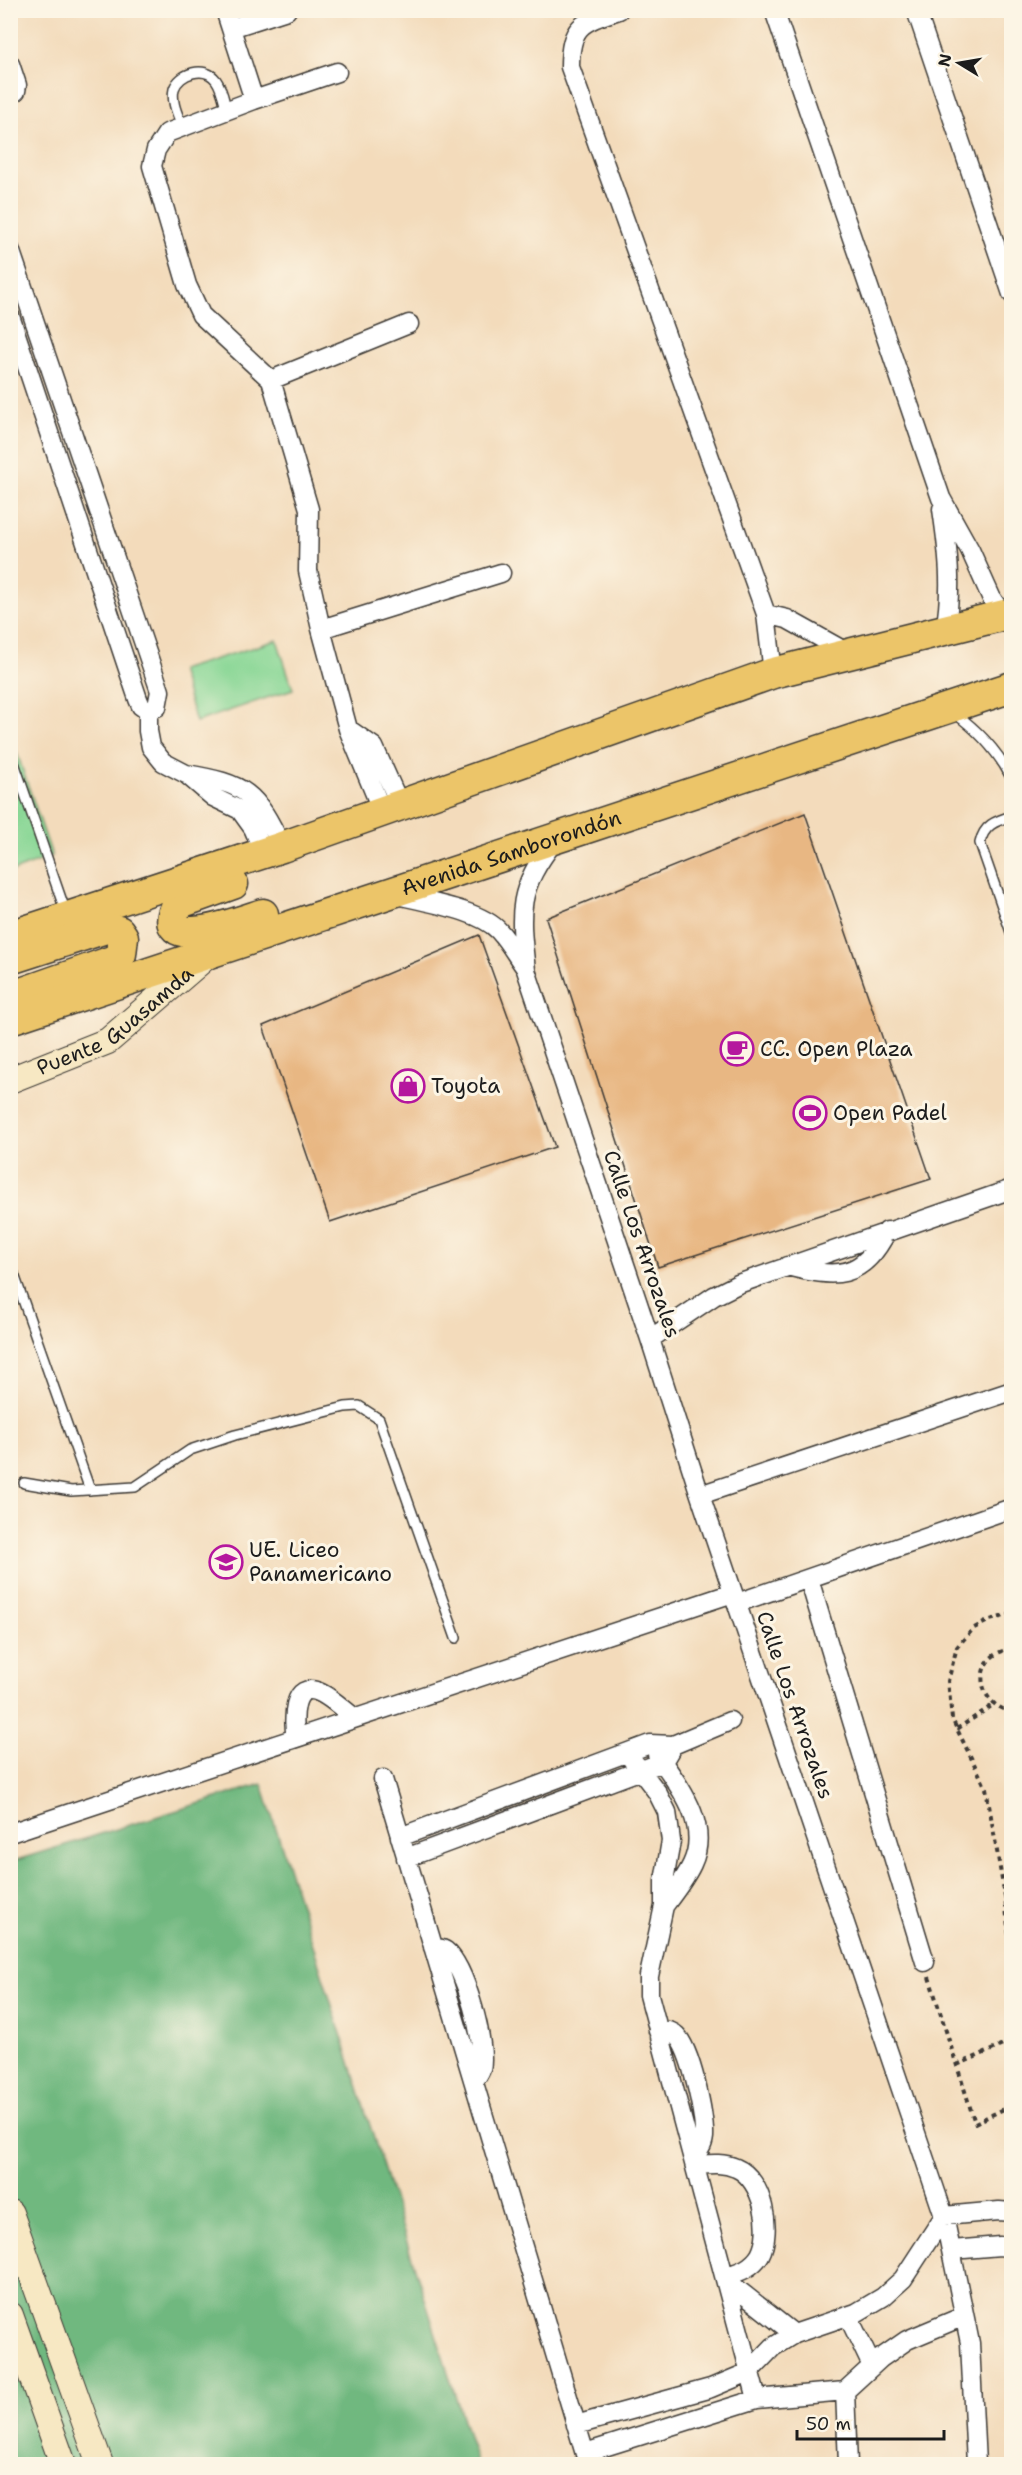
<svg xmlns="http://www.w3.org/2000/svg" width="1022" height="2475" viewBox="0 0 1022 2475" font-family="'Shantell Sans',sans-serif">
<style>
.green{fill:#8ad796;stroke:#537a59;stroke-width:1.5}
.forest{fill:#6fb87f;stroke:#466a4e;stroke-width:1.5}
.building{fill:#e8b783}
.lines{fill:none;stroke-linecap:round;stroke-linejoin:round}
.service-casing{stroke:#3c3934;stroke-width:12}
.minor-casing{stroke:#3c3934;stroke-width:21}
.secondary-casing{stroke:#3c3934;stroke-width:28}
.trunk-casing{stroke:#3c3934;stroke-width:33}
.path{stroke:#3c3934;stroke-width:4;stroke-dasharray:4.5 4.5;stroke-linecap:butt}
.service{stroke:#fff;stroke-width:9}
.minor{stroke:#fff;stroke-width:18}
.secondary{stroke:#f7e8c3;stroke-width:26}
.trunk{stroke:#ecc569;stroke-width:30}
.labels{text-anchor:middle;stroke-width:6;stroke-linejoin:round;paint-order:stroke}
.street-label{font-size:21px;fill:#1c1c1c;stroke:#fcf5e5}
.poi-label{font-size:21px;fill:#1c1c1c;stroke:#fcf5e5;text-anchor:start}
</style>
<rect width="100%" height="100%" fill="#fcf5e5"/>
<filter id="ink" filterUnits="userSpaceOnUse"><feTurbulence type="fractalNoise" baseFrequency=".0167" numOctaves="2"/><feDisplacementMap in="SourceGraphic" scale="12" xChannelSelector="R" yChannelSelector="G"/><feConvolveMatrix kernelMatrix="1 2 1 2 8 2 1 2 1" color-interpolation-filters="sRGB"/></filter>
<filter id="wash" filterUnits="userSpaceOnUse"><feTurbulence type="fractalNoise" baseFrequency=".008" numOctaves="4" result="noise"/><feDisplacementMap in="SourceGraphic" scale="24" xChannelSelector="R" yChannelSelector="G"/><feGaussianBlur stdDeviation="1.35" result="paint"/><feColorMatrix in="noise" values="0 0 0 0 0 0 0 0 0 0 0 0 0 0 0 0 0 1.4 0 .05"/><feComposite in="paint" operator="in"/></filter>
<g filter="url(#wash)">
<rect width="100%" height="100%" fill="#f3dbbb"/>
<!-- green -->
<path class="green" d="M277,640L293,689L196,722L180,670Z
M10,733L52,856L11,872H10Z"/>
<!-- forest -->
<path class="forest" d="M262,1784L477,2464H11L10,1862Z"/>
<g id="blocks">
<!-- building -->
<path class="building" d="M805,813L931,1179L658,1267L546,918Z
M479,935L555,1147L330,1222L263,1026Z"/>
</g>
</g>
<g filter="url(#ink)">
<use href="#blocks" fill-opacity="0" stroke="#3c3934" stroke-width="1.5"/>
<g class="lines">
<!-- service casing -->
<g class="service-casing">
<path id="service" d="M182,126C178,115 171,102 174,89C179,73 205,65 216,80C222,88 224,101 227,111
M953,712C978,730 998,751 1012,779
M10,751L66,913
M1012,816C995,821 984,825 980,843L1012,935
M10,1263L90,1490
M24,1483L71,1491L135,1487L190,1450L235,1435L345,1407L359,1406L379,1419L456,1638"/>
</g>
<!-- minor casing -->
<g class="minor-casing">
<path id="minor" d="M225,10L254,100
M619,10C582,22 570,25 570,67L766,614L773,673
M774,10L941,498L970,550L992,599L1003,615
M916,10L1012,294
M231,28L287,10
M10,64L17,85L16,91L10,96
M337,72L254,100L167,133L156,150L152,166L187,285L201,315L271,380L309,509L308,571L321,629L348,729L382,811
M10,249L160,691L157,707L148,711
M10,316L138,699L141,706L148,711
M271,380L409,324
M942,509C948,550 953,589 945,630
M766,614L787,619L848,653
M321,629L501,573
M148,711V731L151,747L163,762L186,774L213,797L240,810L253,828L264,853
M348,729L374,747L400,805
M186,774C246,784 256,792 282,847
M555,840C517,889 519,910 526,970L650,1339L700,1495L944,2216L970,2343L976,2464
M394,894C423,902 479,909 499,931C509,942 516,955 524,966
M787,1266C835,1278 862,1281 887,1231
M650,1339L714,1296L738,1284L1012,1189
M700,1495L1012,1391
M809,1579L925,1962
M737,1603L1012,1508
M296,1738C293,1723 291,1678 321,1693C333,1699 344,1710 355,1718
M627,1753L657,1792L667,1812L671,1841L664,1881V1906L649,1976V1995L757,2399
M657,1754C678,1785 711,1824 692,1864C685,1879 674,1893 664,1906
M383,1779L588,2464
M10,1833L733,1593
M400,1837L650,1744L673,1745L730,1721
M406,1858L663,1762L673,1745
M433,1947C437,1948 442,1948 446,1951C465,1966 487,2045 481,2069C480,2073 476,2078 474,2081
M658,2031C664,2030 671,2030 676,2035C691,2049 705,2116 704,2137C703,2146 699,2151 693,2157
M695,2165C709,2164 723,2162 736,2168C763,2179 773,2231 760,2255C752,2268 740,2272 726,2276
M952,2250L1000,2246L1012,2248
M727,2281L794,2334
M848,2316L872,2366
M845,2391L848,2464
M576,2425L711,2388L749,2372L773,2347L794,2334L856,2313L883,2297L903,2279L944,2216L999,2211L1012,2212
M585,2453L757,2399L845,2391L881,2358L907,2340L964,2316"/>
</g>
<!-- secondary casing -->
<g class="secondary-casing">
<g id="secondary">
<path id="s1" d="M10,1080L108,1041L208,955"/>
<path d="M10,2213L100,2464"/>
<path d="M10,2315L63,2464"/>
</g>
</g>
<!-- trunk casing -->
<g class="trunk-casing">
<g id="trunk">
<path d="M233,884L183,902L176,907C153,956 246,919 263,914"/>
<path d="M10,936L282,847L773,673L1012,613"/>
<path d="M10,959L106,928L119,931L123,937L121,954L115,960L10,997"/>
<path id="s2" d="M10,1019L1012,687"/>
</g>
</g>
<!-- path -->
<path class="path" d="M1012,1614L990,1620L974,1628L957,1647L948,1681L952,1719L986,1788L1005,1897L1012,1966
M1012,1649C972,1653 973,1704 1012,1712
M957,1729L993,1705
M929,1977L975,2123L1012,2105
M957,2065L1012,2041"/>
<!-- service -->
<use href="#service" class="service"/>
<!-- minor -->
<use href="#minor" class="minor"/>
<!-- secondary -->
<use href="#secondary" class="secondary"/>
<!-- trunk -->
<use href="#trunk" class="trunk"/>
</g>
</g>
<!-- icons -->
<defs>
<g id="cafe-ring" transform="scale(1.725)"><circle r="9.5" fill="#fcf5e5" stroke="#b5179e" stroke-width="1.5"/><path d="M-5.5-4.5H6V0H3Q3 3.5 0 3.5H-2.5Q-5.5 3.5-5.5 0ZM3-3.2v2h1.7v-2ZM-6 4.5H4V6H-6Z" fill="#b5179e"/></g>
<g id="shop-ring" transform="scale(1.725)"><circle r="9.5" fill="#fcf5e5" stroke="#b5179e" stroke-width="1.5"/><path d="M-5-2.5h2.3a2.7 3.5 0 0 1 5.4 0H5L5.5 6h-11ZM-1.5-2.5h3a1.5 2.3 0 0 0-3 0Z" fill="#b5179e"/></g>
<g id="stadium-ring" transform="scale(1.725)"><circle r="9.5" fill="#fcf5e5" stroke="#b5179e" stroke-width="1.5"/><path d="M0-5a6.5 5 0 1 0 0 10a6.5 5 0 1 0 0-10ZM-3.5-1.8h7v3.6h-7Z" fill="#b5179e"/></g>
<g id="school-ring" transform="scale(1.725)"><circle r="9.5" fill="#fcf5e5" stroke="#b5179e" stroke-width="1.5"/><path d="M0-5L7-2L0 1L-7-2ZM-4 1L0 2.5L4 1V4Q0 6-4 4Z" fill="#b5179e"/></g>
</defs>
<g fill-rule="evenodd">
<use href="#cafe-ring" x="737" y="1049"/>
<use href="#shop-ring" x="408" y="1086"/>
<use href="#stadium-ring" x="810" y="1113"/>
<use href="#school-ring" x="226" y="1562"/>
</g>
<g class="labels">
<!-- street labels -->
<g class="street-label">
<text dy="7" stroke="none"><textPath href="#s2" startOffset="528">Avenida Samborondón</textPath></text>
<text dy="7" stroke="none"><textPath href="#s1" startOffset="122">Puente Guasamda</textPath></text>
<text transform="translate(642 1244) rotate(71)" y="7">Calle Los Arrozales</text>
<text transform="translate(795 1705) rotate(71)" y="7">Calle Los Arrozales</text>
</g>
<!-- poi labels -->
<g class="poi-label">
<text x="760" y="1056">CC. Open Plaza</text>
<text x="431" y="1093">Toyota</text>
<text x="833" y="1120">Open Padel</text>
<text x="249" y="1557">UE. Liceo<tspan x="249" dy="24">Panamericano</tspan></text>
</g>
</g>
<!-- margin -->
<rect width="1022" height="2475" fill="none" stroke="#fcf5e5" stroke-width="36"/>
<!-- north arrow -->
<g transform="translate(959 63) rotate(281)" stroke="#fcf5e5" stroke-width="4.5" paint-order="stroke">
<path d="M0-4.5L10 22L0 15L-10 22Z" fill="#1c1c1c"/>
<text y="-9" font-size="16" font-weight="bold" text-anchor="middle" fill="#1c1c1c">N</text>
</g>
<!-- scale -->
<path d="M797 2430v9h147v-9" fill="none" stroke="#1c1c1c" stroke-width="3"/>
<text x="806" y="2430" font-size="18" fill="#1c1c1c" stroke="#fcf5e5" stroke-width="4.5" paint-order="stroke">50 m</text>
</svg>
